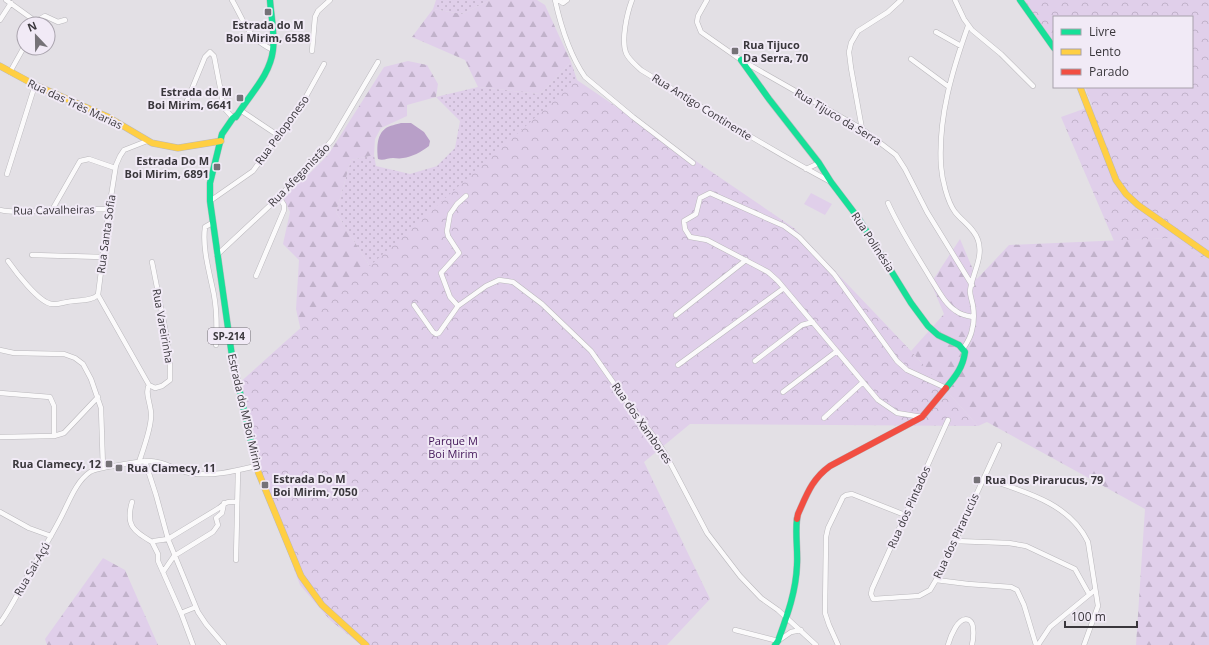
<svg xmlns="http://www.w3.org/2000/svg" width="1209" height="645" viewBox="0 0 1209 645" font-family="'Open Sans',sans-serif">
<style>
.grass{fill:url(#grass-dots)}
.forest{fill:url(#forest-firs)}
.park{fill:url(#park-crowns)}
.pitch{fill:#e0cfea}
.water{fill:#b89fc8}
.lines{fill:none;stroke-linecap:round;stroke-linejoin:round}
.street-casing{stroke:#bab8bc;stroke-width:5.5}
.fast-casing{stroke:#bab8bc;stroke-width:7}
.slow-casing{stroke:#bab8bc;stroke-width:7}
.jam-casing{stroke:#bab8bc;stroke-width:7}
.street{stroke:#fbfafb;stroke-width:4.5}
.fast{stroke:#16e098;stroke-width:6}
.slow{stroke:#ffcf43;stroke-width:6}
.jam{stroke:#f24e42;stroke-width:6}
.poi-dot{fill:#757277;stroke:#f1eaf6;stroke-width:1.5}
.labels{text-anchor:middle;stroke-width:4;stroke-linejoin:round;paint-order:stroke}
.shield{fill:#f1eaf6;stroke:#716d74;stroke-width:1}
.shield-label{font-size:10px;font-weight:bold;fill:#3a373c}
.poi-label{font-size:11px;font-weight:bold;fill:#3a373c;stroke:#f1eaf6;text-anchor:start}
.street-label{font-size:11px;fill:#3a373c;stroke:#f1eaf6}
.park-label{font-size:11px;fill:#411457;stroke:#f1eaf6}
</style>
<defs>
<pattern id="grass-dots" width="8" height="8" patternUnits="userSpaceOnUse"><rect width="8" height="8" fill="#e0cfea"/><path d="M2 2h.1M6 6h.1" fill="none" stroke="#c1b2ca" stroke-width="1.8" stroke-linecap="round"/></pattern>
<pattern id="forest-firs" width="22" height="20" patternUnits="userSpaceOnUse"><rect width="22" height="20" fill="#e0cfea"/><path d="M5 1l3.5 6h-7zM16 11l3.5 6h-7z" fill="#c1b2ca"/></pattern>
<pattern id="park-crowns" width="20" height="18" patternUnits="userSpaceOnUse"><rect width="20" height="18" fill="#e0cfea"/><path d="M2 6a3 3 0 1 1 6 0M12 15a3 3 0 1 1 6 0" fill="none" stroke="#c1b2ca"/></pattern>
</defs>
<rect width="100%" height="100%" fill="#e3e0e5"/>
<!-- grass -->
<path class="grass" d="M436,0H490L462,14L433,9Z
M571,62L577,80L562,128L395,307L336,212L351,160L374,155L376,166L410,174L437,166L455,148L460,121L436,97L478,87L540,94Z"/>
<!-- forest -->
<path class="forest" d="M490,0H537L545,5L571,62L540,94L478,87L465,60L412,37L433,9L462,14Z
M408,61L427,65L438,84L436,97L407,105V116L381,128L375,139L374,155L351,160L336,212L395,307L921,362L911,351L944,314L931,283L960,239L977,279L1009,245L1170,238L1209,260V645H1136L1145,509L987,422L978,426L943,387L311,375L296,309L299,260L283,244L290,212L283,197L306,177L328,155L384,67Z
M103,558L125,570L158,645H47L45,639Z"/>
<!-- park -->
<path class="park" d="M1023,0H1209V260L1170,238L1114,241L1061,117L1092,106L1085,87H1192V17H1054V42Z
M577,80L794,228L911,351L978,426L690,424L644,462L710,599L667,645H361L330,620L300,585L256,466L237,385Z"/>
<!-- pitch -->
<path class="pitch" d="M811,193L832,204L825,215L804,204Z"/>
<!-- water -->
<path class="water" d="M401,123H411L424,132L430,141L429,146C421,152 412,157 403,158C399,159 396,158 393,158C388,158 383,161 378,159C377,149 376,135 386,128C389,126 397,124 401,123Z"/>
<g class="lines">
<!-- street casing -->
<g class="street-casing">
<path id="street" d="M6,0L31,18L36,24
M232,0C246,24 246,37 273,50
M555,0C561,27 569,54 585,77L633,117L693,163
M558,0L563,3L567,0
M632,0C627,13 621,40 626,53C629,60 636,65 641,70C704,108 766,148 831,182
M707,0L698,16L697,22L701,32L741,60L862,129L896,155L905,169L927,212L972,285
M955,0L964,19L972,30L1001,54L1033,86
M0,20L11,3
M35,22L45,16L58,22L65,20
M936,32L961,46
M312,51L315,17L318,11L330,0
M911,59L949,87
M10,72L24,47
M184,108L205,57L210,52L214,56L224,108L233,118
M240,110L279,136
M862,129L851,68L849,52L851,43L858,31L888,12L901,0
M806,169L819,163
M7,174L35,85
M210,201L253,171L303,102L324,64
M888,203C900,230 916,254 931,279C938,290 945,304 956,311C961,315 967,316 973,317
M0,210C17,214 35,210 53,210C71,209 90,209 109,209
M52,210L80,161L89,159L115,168
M212,223L205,227C202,249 210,274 214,295C217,312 217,328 216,345
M32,255L103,257
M217,255L279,197L326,147L332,140L378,62
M8,261C15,271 39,303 52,304C59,305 67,301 74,301C82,300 91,301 98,295L109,209L116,165L120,156L124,150L147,141
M256,276L284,210V205L279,197
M98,295L149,385L155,388L162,386L170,380V363L167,338L152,262
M414,305L433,332L436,334L439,333L458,306L486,286L499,280L513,282L542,304L591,351L632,409L655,438L666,455L707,533L740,576L761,598L778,610L816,645
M458,306L450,297L441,273L459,253L448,236L447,231L450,214L457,204L466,196
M676,315L746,260
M963,349C967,343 971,337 972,330C974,323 974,313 973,306C972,300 970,296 970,291C972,274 984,257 978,240C974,228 963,222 955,212C947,201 942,179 941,166C938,118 952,71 968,26
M0,350L14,353L64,354L75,358L83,364L91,379L101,408L103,468
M755,361L802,325L813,322
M678,365L784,288
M783,392L837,351
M0,393L50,397L54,406V436
M922,417L897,413L878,400L778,281L768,272L707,240L690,237L685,229L684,221L696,214L700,198L710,193L784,226L799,237L834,274L897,361L907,370L946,388
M824,418L863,382
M948,420L872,589L871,594L873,599L919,596L930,590L936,580L955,541L999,445
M0,437L54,436L64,433L98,397
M145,461L156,495L168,539L198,612L206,624L224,645
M139,462C143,450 151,429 151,416C152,406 144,393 149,385
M984,478C1022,491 1069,502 1088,542L1098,606L1084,645
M132,502C125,526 134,531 152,542
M0,512L29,528L51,536
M955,541L1009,543L1026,546L1075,569L1089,594
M236,560L238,470
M163,572L174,556L213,532L218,525L216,518L222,513L224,503
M936,580L968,584L1011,587L1017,590L1024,605L1036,645
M181,613L158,561V554L152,542L154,541L168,539L219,508C225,502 229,501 237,502
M0,623C9,611 16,597 23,584C35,563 48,542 59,521C68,505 75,482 90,472C96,468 137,462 146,461C162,460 175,470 190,473C212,477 235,471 256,466
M735,630L778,641L791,632L801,630
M193,645L181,613L196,607
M838,645L829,625L825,613L826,537L828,528L843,497L846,495L852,494L905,515
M948,645C950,638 958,615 969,620C972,622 973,625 973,629C974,634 973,640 972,645
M1038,645L1050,627L1095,590"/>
</g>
<!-- fast casing -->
<g class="fast-casing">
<path id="fast" d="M1020,0L1054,48
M741,60L769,99L819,163L831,182L859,219L911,303L928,326L938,335L959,345L965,352C963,367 956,376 946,388
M238,114L233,118L222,134L210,183V201L232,356L257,469
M236,117C249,95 270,76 273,50C275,33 271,16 270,0
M775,645L778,641C787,616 796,592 797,565C798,550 795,534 797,519"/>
</g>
<!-- slow casing -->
<g class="slow-casing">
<path id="slow" d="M0,66L35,85L108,117L152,143L178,148L221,141
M1080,87L1116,180L1126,194L1138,205L1209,255
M257,469L301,576L322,605L366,645"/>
</g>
<!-- jam casing -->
<g class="jam-casing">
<path id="jam" d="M797,519L798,514C807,494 812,479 830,466L922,417L946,388"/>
</g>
<!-- street -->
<use href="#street" class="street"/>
<!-- fast -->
<use href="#fast" class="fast"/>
<!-- slow -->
<use href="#slow" class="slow"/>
<!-- jam -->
<use href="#jam" class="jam"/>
</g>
<!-- markers -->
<g class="poi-dot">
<rect x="264" y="8" width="8" height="8" rx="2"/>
<rect x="731" y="47" width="8" height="8" rx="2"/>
<rect x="236" y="94" width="8" height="8" rx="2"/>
<rect x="213" y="163" width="8" height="8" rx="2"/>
<rect x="105" y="460" width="8" height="8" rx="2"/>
<rect x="115" y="464" width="8" height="8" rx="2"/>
<rect x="973" y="476" width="8" height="8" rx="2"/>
<rect x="261" y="481" width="8" height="8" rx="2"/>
</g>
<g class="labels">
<!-- shield labels -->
<rect class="shield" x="208" y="328" width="42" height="16" rx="3"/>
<g class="shield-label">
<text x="229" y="340">SP-214</text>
</g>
<!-- poi labels -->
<g class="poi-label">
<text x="268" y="29" text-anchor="middle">Estrada do M<tspan x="268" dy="13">Boi Mirim, 6588</tspan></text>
<text x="743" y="49">Rua Tijuco<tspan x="743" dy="13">Da Serra, 70</tspan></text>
<text x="232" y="96" text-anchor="end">Estrada do M<tspan x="232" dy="13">Boi Mirim, 6641</tspan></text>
<text x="209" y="165" text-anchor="end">Estrada Do M<tspan x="209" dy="13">Boi Mirim, 6891</tspan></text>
<text x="101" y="468" text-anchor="end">Rua Clamecy, 12</text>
<text x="127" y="472">Rua Clamecy, 11</text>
<text x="273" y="483">Estrada Do M<tspan x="273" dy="13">Boi Mirim, 7050</tspan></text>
<text x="985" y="484">Rua Dos Pirarucus, 79</text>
</g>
<!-- street labels -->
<g class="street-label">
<text transform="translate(75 104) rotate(25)" y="4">Rua das Três Marias</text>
<text transform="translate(702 107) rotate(32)" y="4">Rua Antigo Continente</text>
<text transform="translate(838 117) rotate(31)" y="4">Rua Tijuco da Serra</text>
<text transform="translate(282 130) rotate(-54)" y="4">Rua Peloponeso</text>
<text transform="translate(299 175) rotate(-46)" y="4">Rua Afeganistão</text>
<text transform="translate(54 210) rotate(-1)" y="4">Rua Cavalheiras</text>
<text transform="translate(106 234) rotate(-82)" y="4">Rua Santa Sofia</text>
<text transform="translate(873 242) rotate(57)" y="4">Rua Polinésia</text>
<text transform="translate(163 326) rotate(80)" y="4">Rua Vareirinha</text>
<text transform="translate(245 412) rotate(77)" y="4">Estrada do M'Boi Mirim</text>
<text transform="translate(642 423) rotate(55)" y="4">Rua dos Xambores</text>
<text transform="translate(909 507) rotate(-66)" y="4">Rua dos Pintados</text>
<text transform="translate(956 536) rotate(-65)" y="4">Rua dos Pirarucús</text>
<text transform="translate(32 569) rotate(-60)" y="4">Rua Sai-Açú</text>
</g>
<!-- park labels -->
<g class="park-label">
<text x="453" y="445">Parque M<tspan x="453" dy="13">Boi Mirim</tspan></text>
</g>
</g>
<!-- legend -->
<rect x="1053" y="16" width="140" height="72" fill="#f1eaf6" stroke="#a8a2ac"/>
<rect x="1061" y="29" width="20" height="6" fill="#16e098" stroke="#a8a2ac"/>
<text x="1089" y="36" font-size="12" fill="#3a373c">Livre</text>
<rect x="1061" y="49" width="20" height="6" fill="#ffcf43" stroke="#a8a2ac"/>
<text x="1089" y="56" font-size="12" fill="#3a373c">Lento</text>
<rect x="1061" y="69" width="20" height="6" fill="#f24e42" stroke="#a8a2ac"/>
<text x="1089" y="76" font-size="12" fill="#3a373c">Parado</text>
<!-- north arrow -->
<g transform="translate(36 36) rotate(338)"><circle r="19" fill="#f1eaf6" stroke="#a8a2ac"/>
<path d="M0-3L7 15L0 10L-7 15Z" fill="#757277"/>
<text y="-6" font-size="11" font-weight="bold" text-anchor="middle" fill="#3a373c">N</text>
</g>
<!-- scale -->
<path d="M1065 621v6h72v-6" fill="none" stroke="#3a373c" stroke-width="2"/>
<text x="1071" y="621" font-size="12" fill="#3a373c" stroke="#f1eaf6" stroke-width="3" paint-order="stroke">100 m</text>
</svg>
